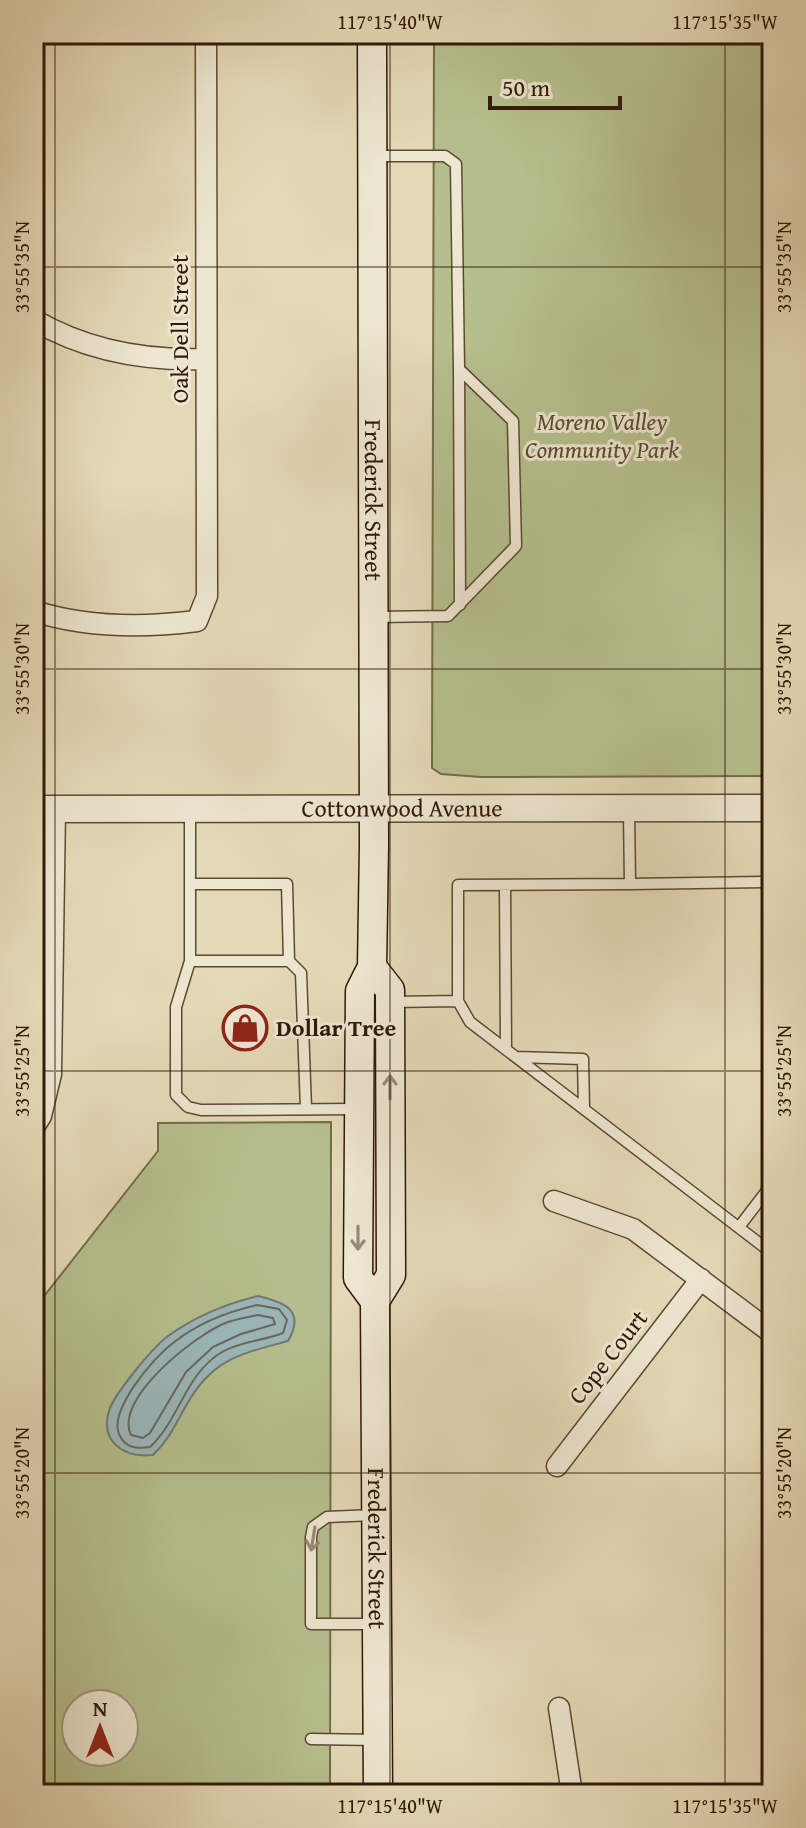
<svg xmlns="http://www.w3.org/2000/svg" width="806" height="1828" viewBox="0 0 806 1828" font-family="'Gentium Book Plus',serif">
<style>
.green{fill:#b5bf8d;stroke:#736c4a;stroke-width:2;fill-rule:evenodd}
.water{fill:#9bb7ba;stroke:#717872;stroke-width:2}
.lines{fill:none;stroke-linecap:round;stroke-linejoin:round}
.shore{stroke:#666860;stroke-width:2}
.service-casing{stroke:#5e4933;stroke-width:13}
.minor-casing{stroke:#5e4933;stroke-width:23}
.tertiary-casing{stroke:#5e4933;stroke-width:29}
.secondary-casing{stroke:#311907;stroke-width:31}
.service{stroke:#ede6d0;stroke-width:10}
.minor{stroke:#ede6d0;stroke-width:20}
.tertiary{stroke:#ede6d0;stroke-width:26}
.secondary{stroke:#ede6d0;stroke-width:28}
.oneway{stroke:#988a76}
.ticks{fill:none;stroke:#311907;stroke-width:2;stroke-opacity:0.45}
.labels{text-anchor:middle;stroke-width:6;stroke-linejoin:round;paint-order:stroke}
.street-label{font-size:24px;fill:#311907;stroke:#ede6d0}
.park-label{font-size:24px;font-style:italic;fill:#594b2f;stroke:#ede6d0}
.poi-label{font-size:24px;font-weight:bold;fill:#311907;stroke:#ede6d0;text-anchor:start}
.neatline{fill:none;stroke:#311907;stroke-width:3}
.ticks-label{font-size:20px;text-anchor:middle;fill:#311907}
</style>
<rect width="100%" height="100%" fill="#e4d9b6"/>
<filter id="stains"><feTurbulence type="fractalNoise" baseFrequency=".0025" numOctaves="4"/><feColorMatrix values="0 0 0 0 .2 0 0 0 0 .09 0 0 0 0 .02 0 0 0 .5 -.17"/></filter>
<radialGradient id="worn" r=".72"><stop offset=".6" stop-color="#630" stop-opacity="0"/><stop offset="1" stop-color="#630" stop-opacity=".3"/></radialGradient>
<!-- green -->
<path class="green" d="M434,34H772V776L481,777L441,774L432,768Z
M331,1122L330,1794H34V1309L158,1151V1123ZM76,1704H124V1752H76Z"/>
<!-- water -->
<path class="water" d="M258,1296C284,1302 306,1310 288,1341C241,1354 213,1358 187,1404C176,1423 169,1440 153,1455C124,1458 98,1442 110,1408C117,1391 153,1347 168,1336C196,1316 225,1304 258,1296Z"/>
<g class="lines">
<!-- shore -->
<path class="shore" d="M257,1305L279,1309L287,1320L283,1333C263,1341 241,1341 222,1352C185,1374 180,1419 150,1447C136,1449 125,1448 119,1434C109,1410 153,1358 173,1343C198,1323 226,1312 257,1305Z
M258,1315L273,1318L275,1324L241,1334L213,1347L186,1372L150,1433L143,1438L131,1435C113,1399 197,1333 228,1322C237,1319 248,1317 258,1315Z"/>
<!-- service casing -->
<g class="service-casing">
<path id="service" d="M375,156H445L456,164L459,369L513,421L516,546L448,616L375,617
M459,369L460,605
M190,811V961L176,1007V1095L188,1107L201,1110L357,1109
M629,811L630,884L458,885V1001L470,1022L772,1253
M190,884H287L289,961
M630,884L772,882
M505,885L506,1049
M190,961H289L301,973L306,1108
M392,1002L458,1001
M516,1057L583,1059L584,1109
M739,1227L772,1184
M374,1624H311V1537L313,1527L327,1517L374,1515
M311,1739L377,1740"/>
</g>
<!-- minor casing -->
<g class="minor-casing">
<path id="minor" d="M34,320C87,351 146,361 206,359
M34,611C87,628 142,628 197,621L207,596L206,34
M34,1127L41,1116L51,1074L55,809
M554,1201L633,1229L772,1333
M557,1466L701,1279
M559,1708L572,1794"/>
</g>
<!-- tertiary casing -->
<g class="tertiary-casing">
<g id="tertiary">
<path id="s1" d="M34,809L772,808"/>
</g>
</g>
<!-- secondary casing -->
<g class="secondary-casing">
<g id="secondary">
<path id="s2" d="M372,34L374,845L372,967L360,991L358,1278L375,1301"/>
<path id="s3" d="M372,967L390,990L391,1275L375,1301L378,1794"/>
</g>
</g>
<!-- service -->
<use href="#service" class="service"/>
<!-- minor -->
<use href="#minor" class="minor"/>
<!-- tertiary -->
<use href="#tertiary" class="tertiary"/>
<!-- secondary -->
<use href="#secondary" class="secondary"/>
</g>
<!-- one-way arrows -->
<defs><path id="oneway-shaft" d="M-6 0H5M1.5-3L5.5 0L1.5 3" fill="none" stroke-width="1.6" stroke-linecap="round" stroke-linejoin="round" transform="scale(2)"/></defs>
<g class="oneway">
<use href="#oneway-shaft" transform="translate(390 1087) rotate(-90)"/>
<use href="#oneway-shaft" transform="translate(358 1238) rotate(90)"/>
<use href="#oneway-shaft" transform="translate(313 1539) rotate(99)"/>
</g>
<!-- ticks -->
<path class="ticks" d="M55,34V1794M390,34V1794M725,34V1794M34,267H772M34,669H772M34,1071H772M34,1473H772"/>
<!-- icons -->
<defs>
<g id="shop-ring" transform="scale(2.3)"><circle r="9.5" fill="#ede6d0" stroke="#8f2418" stroke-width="1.5"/><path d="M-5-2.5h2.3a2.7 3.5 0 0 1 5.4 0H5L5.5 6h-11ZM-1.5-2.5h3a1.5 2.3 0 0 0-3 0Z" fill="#8f2418"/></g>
</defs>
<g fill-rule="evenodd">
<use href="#shop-ring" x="245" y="1028"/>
</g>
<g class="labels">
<!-- street labels -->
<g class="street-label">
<text transform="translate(180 329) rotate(-90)" y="8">Oak Dell Street</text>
<text dy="8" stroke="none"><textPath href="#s2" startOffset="466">Frederick Street</textPath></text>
<text dy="8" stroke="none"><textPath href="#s1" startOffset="368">Cottonwood Avenue</textPath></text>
<text transform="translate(608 1357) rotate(-52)" y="8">Cope Court</text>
<text dy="8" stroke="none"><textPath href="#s3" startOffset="592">Frederick Street</textPath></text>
</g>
<!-- park labels -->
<g class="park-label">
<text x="602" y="430">Moreno Valley<tspan x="602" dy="28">Community Park</tspan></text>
</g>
<!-- poi labels -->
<g class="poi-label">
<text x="276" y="1036">Dollar Tree</text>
</g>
</g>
<!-- margin -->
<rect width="806" height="1828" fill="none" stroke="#e4d9b6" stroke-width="88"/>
<!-- north arrow -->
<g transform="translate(100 1728)"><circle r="38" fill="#ede6d0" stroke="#a29480" stroke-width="2"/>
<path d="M0-6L14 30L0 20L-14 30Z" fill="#8f2418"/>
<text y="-12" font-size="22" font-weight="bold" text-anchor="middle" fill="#311907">N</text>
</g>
<!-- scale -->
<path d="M490 96v12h130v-12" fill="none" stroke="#311907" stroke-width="4"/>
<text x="502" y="96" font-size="24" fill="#311907" stroke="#ede6d0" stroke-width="6" paint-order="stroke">50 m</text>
<rect x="44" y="44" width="718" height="1740" class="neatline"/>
<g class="ticks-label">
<text x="390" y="29">117°15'40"W</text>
<text x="725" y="29">117°15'35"W</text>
<text transform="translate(22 267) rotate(-90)" y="7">33°55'35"N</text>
<text transform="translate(784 267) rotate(-90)" y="7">33°55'35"N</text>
<text transform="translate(22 669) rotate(-90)" y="7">33°55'30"N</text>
<text transform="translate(784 669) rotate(-90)" y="7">33°55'30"N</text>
<text transform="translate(22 1071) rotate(-90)" y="7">33°55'25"N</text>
<text transform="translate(784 1071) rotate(-90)" y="7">33°55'25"N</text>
<text transform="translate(22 1473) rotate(-90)" y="7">33°55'20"N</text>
<text transform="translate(784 1473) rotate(-90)" y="7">33°55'20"N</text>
<text x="390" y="1813">117°15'40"W</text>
<text x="725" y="1813">117°15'35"W</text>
</g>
<rect width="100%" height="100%" filter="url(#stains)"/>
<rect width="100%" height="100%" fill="url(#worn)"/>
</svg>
